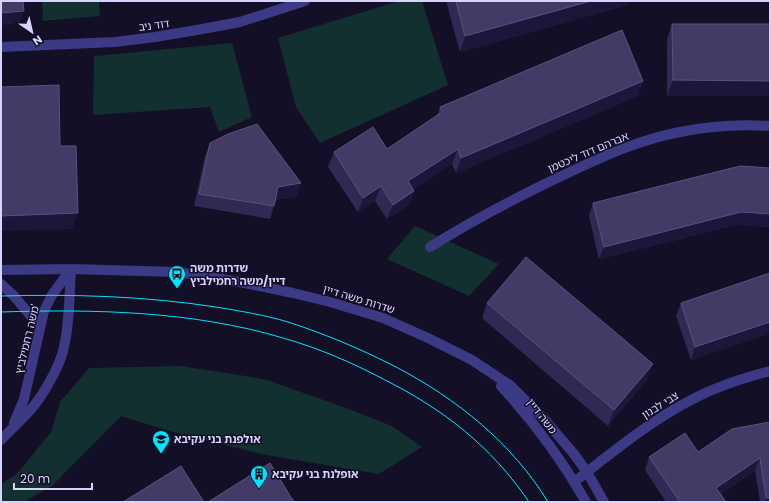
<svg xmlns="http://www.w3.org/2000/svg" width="771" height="503" viewBox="0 0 771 503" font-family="Poppins,'Noto Sans Hebrew',sans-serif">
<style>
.green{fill:#12302f}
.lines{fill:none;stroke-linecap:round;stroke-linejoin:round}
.minor{stroke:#3d3a85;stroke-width:10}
.tertiary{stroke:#3d3a85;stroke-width:10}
.tram{stroke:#00e5ff;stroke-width:1}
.wall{fill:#312854}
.shaded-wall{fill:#1d163a}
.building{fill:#433a66;stroke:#5a527e}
.labels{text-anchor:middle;stroke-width:3;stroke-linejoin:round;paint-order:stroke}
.street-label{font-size:11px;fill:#d9d4ff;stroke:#130f26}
.poi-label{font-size:11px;font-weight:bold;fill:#d9d4ff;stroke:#130f26;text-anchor:start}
</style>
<rect width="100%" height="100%" fill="#130f26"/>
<!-- green -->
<path class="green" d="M42,1H99L100,16L43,21Z
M399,1H422L448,85L320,143L296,107L278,38Z
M232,43L252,117L219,132L210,107L93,115L94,56Z
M415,226L499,264L469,296L387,259Z
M181,366L264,379L349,409L392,426L422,447L379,474L261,454L166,430L121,416L52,486L24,502H1V484L17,474L51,432L60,402L89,368Z"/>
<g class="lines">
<!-- minor -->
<path class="minor" d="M1,47L115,42L155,37L197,30L240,22L305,1
M430,247C476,218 523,194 572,171C606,155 642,139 680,132C709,126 740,124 770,126
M574,482C613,452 651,420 695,398C716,387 747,377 770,371"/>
<!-- tertiary -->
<path class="tertiary" d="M1,270L71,269L177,272L240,282L293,293L330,302L383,318L428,338L472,360L511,386L545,420L574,454L587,472L604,502
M1,284L14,296L40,327
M501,386C534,422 562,460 586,502
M14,423L24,399L44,311L52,295L71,269
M1,440C11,429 22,420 31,409C43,396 59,367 63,351C70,324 69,296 71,269"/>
<!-- tram -->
<path class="tram" d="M1,296C73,294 144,296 216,307C240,311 265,315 288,322C325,334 361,349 396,367C457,399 512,443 548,502
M1,312C94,309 193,311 283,338C318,348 351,362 383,379C443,409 491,446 529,502"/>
</g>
<!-- wall -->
<path class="wall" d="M446,1H628L627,5L460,52Z
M672,24H770V96H667V39Z
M643,81L638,96L456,173L452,164L413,189L414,191L409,205L387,219L375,201L358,212L328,167L334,152L387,149L437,116L440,107Z
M210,143L301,183L297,196L276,200L274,206L270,219L194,206L205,156Z
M770,168V227L737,225L599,259L589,216L593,203Z
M770,273V333L691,360L676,316L681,303Z
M487,303L647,380L608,426L482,318Z
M770,422V502H760L755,471L721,494L726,502H666L645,470L649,457L698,452Z"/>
<!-- shaded-wall -->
<path class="shaded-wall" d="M117,1H124L116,3Z
M591,1H628L627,5L460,52L465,36Z
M24,11L19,24L1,25V13Z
M673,80L770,81V96H667Z
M643,81L638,96L456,173L461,158Z
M458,149L452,164L403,195L408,181Z
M301,183L297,196L273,200L278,187Z
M381,186L375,201L358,212L363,198Z
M414,191L409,205L387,219L393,205Z
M741,212L770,214V227L737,225L599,259L604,247Z
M78,213L72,229L1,231V216Z
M770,322V333L691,360L695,347Z
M653,364L647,380L608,426L614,410Z
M760,458L755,471L711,501L716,488Z
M766,498H770V502H765Z"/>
<!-- building -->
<path class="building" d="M1,1H23L24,11L1,13Z
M456,1H591L465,36Z
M672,24H770V81L673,80Z
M622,30L643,81L461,158L458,149L408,181L414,191L393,205L381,186L363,198L334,152L373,127L387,149L442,112L440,107Z
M59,85L60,146H76L78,213L1,216V87Z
M257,124L301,183L278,187L274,206L199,194L210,143L228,134Z
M740,166L770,168V214L741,212L604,247L593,203Z
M526,257L653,364L614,410L487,303Z
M770,273V322L695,347L681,303Z
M770,422V498H766L760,458L716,488L726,502H680L649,457L685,433L698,452L732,429Z
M270,463L294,502H208Z
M181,466L204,502H123Z"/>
<!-- icons -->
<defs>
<g id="bus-pin" transform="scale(0.9)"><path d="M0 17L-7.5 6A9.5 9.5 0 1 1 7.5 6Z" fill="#00e5ff" stroke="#130f26"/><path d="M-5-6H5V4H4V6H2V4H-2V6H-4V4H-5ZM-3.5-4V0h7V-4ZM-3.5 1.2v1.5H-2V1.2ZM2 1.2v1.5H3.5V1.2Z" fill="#111"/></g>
<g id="school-pin" transform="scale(0.9)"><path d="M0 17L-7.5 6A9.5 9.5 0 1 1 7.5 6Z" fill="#00e5ff" stroke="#130f26"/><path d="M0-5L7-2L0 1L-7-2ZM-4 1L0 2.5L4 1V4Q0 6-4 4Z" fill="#111"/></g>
<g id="building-pin" transform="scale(0.9)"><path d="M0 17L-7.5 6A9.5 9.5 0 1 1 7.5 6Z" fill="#00e5ff" stroke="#130f26"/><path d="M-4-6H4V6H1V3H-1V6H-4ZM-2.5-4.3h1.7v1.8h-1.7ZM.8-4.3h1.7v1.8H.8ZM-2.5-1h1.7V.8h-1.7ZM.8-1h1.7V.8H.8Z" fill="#111"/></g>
</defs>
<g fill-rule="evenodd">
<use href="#bus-pin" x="177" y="274"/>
<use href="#school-pin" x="161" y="439"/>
<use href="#building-pin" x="259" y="474"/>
</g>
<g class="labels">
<!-- street labels -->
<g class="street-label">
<text transform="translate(154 25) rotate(-8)" y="4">דוד ניב</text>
<text transform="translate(588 152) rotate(-23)" y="4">אברהם דוד ליכטמן</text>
<text transform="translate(359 299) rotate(17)" y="4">שדרות משה דיין</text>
<text transform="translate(27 339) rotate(-76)" y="4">משה רחמילביץ'</text>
<text transform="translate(660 405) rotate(-32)" y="4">צבי לבנון</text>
<text transform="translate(542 416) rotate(52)" y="4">משה דיין</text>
</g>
<!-- poi labels -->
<g class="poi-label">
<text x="190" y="272">שדרות משה<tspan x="190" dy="13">דיין/משה רחמילביץ</tspan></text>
<text x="174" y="443">אולפנת בני עקיבא</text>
<text x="272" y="478">אופלנת בני עקיבא</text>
</g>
</g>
<!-- border -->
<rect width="771" height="503" fill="none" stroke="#d9d4ff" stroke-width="4"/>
<!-- north arrow -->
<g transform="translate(32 32) rotate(146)" stroke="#130f26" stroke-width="3" paint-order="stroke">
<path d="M0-3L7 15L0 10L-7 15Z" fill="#d9d4ff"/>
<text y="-6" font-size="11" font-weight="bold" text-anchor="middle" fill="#d9d4ff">N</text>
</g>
<!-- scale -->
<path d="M14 483v6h78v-6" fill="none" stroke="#d9d4ff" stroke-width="2"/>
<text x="20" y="483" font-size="12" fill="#d9d4ff" stroke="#130f26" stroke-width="3" paint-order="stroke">20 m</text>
</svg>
